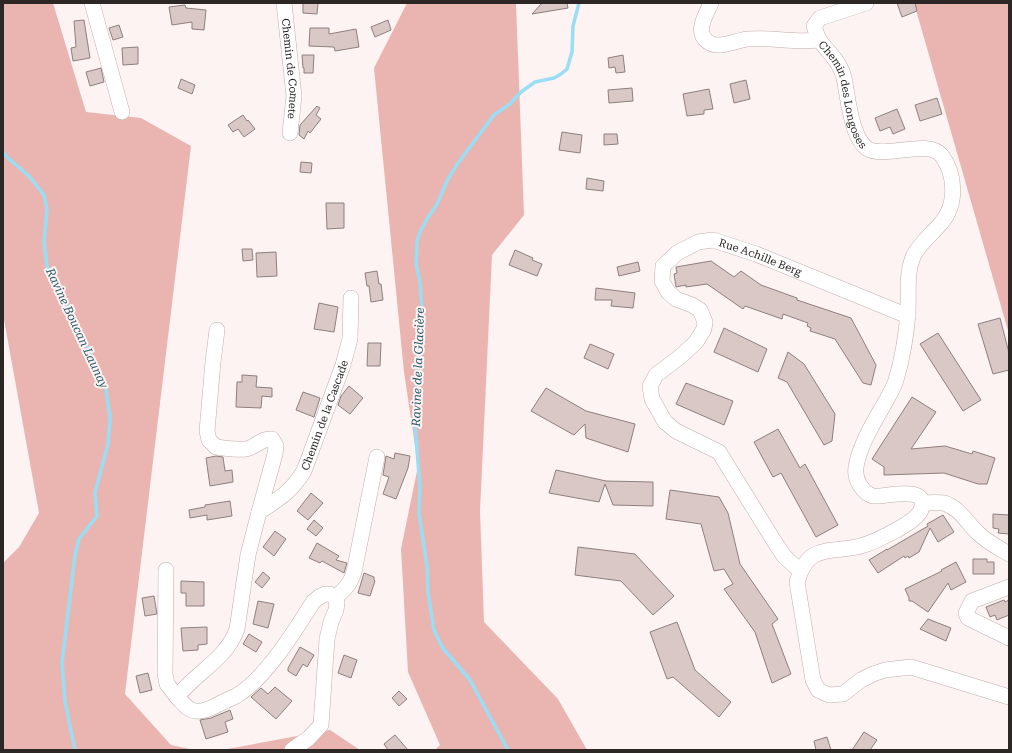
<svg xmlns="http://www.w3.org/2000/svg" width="1012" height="753" viewBox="0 0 1012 753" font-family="'Roboto Serif',serif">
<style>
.green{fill:#eab5b1}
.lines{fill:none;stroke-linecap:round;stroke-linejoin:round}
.stream{stroke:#9adef6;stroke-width:3.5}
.building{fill:#d9c8c6;stroke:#8f7f7e}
.minor-casing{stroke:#bfaead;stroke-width:16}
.minor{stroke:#fff;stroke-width:15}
.labels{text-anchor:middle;stroke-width:4;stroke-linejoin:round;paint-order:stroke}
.street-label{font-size:11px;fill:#2c2625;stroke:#fdf3f2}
.water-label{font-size:12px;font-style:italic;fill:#255c6d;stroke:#fdf3f2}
</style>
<rect width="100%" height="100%" fill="#fdf3f2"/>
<!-- green -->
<path class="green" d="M3,3H53L86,112L141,118L191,146L125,694L171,745L194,750H3V563L19,547L39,513L3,314Z
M407,3H516L524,215L492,255L480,511L484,622L558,699L587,750H435L440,745L408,672L401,549L418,466L404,372L374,68Z
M914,3H1009V334Z
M330,730L360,750H222Z"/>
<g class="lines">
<!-- stream -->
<path class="stream" d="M3,152L8,158L29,176L44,195L47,209L44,242L47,266L80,331L106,390L110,418L108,444L95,493L97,516L79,539L75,555L62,663L65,701L75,750
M508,750L470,680L442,647L434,630L428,593L427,566L419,513L420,487L415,426L417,360L421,329L422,311L420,282L416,263L417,241L420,232L427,219L436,206L448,179L458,163L494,115L510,104L521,92L535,82L554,78L561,74L567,69L572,52L573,26L579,3"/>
</g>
<!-- building -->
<path class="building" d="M303,3H318L317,14L303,13Z
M542,3H567L568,8L532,14Z
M897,3H915L917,11L902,17Z
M185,5L186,8L206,10L204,30L192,29V22L172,25L169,7Z
M84,20L90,58L73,61L71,48L76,47L74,21Z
M388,20L391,30L375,37L371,27Z
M119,25L123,37L113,40L109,28Z
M310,28H329V34L356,29L359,47L335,51L334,47L309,46Z
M138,47V64L123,65L122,48Z
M302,55H314L313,73H304V68H303Z
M623,55L625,72L616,73L615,67L609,68L608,58Z
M101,68L104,82L90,86L86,72Z
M181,79L195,85L192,94L178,88Z
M746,80L750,99L734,103L730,84Z
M632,88L633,101L609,103L608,90Z
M709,89L713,109L704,110V114L687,116L683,94Z
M937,98L942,114L920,121L915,105Z
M317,106L320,108L316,115L321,119L310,133L308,131L304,139L299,135L300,125Z
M897,109L905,129L893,134L890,127L880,131L875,118Z
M243,115L247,121L248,120L255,129L244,137L238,129L233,132L228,125Z
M562,132L582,135L580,153L559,150Z
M604,134H617L618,144L604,145Z
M301,162L312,163L311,173L300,172Z
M587,178L604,181L603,191L586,189Z
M326,203H344V228L327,229Z
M242,249H252L253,260L243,261Z
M515,250L533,258L532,260L542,264L537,276L509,265Z
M276,252L277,276L257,277L256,253Z
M711,261L734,277L741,271L761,285L797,298V300L851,318L876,365L871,385L863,383L835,339L810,331L811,328L807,326L808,323L783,314L782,319L745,306L743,309L707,284L686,287V285L676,287L674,274L677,273L676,267Z
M638,262L640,271L619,276L617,267Z
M377,271L379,284H381L383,300L371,302L369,286H367L365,273Z
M596,288L635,293L633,308L611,306L612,300H595Z
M319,303L338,307L334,332L314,329Z
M1000,318L1009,353V370L993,374L978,324Z
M724,328L767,349L758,372L714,352Z
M938,333L981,400L963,411L920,344Z
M368,343H381L380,366H367Z
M590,344L614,354L608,369L584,358Z
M788,352L804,364L835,414L832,441L824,445L787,382L778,378Z
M242,375L257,376L256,387L272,388V397L262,396L261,408L236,407L237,382H242Z
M686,383L733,401L724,425L676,404Z
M349,386L363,398L350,414L338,405L341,396Z
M546,388L586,411L635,424L628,452L586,438L585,424L574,435L531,411Z
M303,392L320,398L314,417L296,410Z
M912,397L936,412L911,449L945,446L972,454L973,451L995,458L987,484H978L944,473L884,475V467L872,459Z
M778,429L800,468L805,464L838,525L816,537L781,473L773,477L754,442Z
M395,453L410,456L408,468L396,499L383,494L389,477L383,475L386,456L394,459Z
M216,456L223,457L225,471L232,470L233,482L210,486L206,458Z
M556,470L606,481L653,482V506L613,505L605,484L599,502L549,493Z
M670,490L719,497L728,513L740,564L778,619L772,624L791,674L772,683L755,632L724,589L733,584L724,569L714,571L701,524L666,519Z
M311,493L323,503L308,520L297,511Z
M230,501L232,516L207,520V515L190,518L189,510L205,507V505Z
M993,514L1009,515V534L998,533L999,529L993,528Z
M943,515L954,532L938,542L930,528L919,552L909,558L908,556L905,558L904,556L878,573L869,560L887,549V550L928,526L927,524Z
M314,520L323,528L316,536L307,529Z
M275,531L286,539L274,556L263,547Z
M317,543L339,556L336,560L347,563L344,573L322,561L320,563L309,558Z
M578,547L635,554L674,596L653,615L621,581L575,575Z
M973,559H987V562H994V574H973Z
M956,562L966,582L951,590L948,583L928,612L912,601H909V598L905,589L942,571L941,570Z
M263,572L270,578L262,588L255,582Z
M364,573L374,577V580L375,581L370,596L358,593Z
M181,581L204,582V606H186V593H181Z
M154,596L157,614L145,616L142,598Z
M1004,600L1005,602L1009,600V615L997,620L995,615L990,617L986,607Z
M258,601L274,604L268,628L253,624Z
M928,619L951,628L946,641L920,629Z
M677,622L695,670L731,702L719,717L673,677L667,679L650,632Z
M207,627V644L198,645V650L183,651L181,628Z
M249,634L262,642L256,652L243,644Z
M300,647L314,655L307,667L303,664L296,676L288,671V668Z
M344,655L357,660L351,678L338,673Z
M148,673L152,690L140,693L136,676Z
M275,687L292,701L276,719L251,697L261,688L268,694Z
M399,691L407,699L399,706L392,698Z
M230,710L233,719L225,722L228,732L206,739L200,720L211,718Z
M864,732L877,740L870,750H852Z
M395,735L408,750H388L384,744Z
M827,737L831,750H816L814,741Z"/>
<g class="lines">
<!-- minor casing -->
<g class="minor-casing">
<g id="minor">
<path d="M92,3L122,112"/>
<path id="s1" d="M284,3L294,96L290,133"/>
<path d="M711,3C706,15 694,32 708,42C719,50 736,40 748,39C771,37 795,43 819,40"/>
<path id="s2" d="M866,3L820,18L814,26C816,31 817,37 820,41C829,53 841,63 844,78C848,96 851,139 868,149C886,159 929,138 942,156C956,175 957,205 941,223C934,232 917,246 913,257C906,274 909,294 908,313C906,337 903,357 896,380C894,387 889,395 886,401C875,420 859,446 856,467C854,478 862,493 873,496C883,498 931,483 921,510C918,517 907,524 900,528C889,534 877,541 864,545C833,555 809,540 797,582L813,680L818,690L829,695L843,694L861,680L873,674L885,670L911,667L1009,697"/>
<path d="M217,330L213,362L207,431L209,440L216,447C225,448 236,450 246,449C256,447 261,438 272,439L276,446L275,454L259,512L248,555L237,629C226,660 196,672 177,697C182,702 188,711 196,711C204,712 212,708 219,704C224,701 230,699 236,696C266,678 294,632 313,602L319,597L325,594H330L335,598L337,603L336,610L331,622L327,639L321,725L309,738L292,750"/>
<path d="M922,503C929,503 937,502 944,503C960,508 967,523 978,533C987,542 999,548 1009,554"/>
<path id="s3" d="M259,512C279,499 291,492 304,471L343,365L350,339L351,298"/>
<path d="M166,570L165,674L167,684L177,697"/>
<path id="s4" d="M800,571L784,556L774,541L719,452L676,431L665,422L652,399L650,386L656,375L681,356L696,342L704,329L705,322L700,310L692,305L676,299L668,292L662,281L663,266L677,253L698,242L713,240L756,254L908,316"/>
<path d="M1009,587L972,601L966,613L968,618L1009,638"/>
<path d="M335,598C345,589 350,585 354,572L377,457"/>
</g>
</g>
<!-- minor -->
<use href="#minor" class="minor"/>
</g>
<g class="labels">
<!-- street labels -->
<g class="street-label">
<text dy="4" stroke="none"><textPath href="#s1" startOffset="66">Chemin de Comete</textPath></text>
<text dy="4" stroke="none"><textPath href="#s2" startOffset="134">Chemin des Longoses</textPath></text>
<text dy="4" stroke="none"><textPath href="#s4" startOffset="519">Rue Achille Berg</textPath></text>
<text dy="4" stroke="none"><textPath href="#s3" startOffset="121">Chemin de la Cascade</textPath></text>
</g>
<!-- water labels -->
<g class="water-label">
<text transform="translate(77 328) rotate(65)" y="4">Ravine Boucan Launay</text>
<text transform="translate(418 367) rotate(-88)" y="4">Ravine de la Glacière</text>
</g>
</g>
<!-- border -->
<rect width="1012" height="753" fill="none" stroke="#2c2625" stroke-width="8"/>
</svg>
